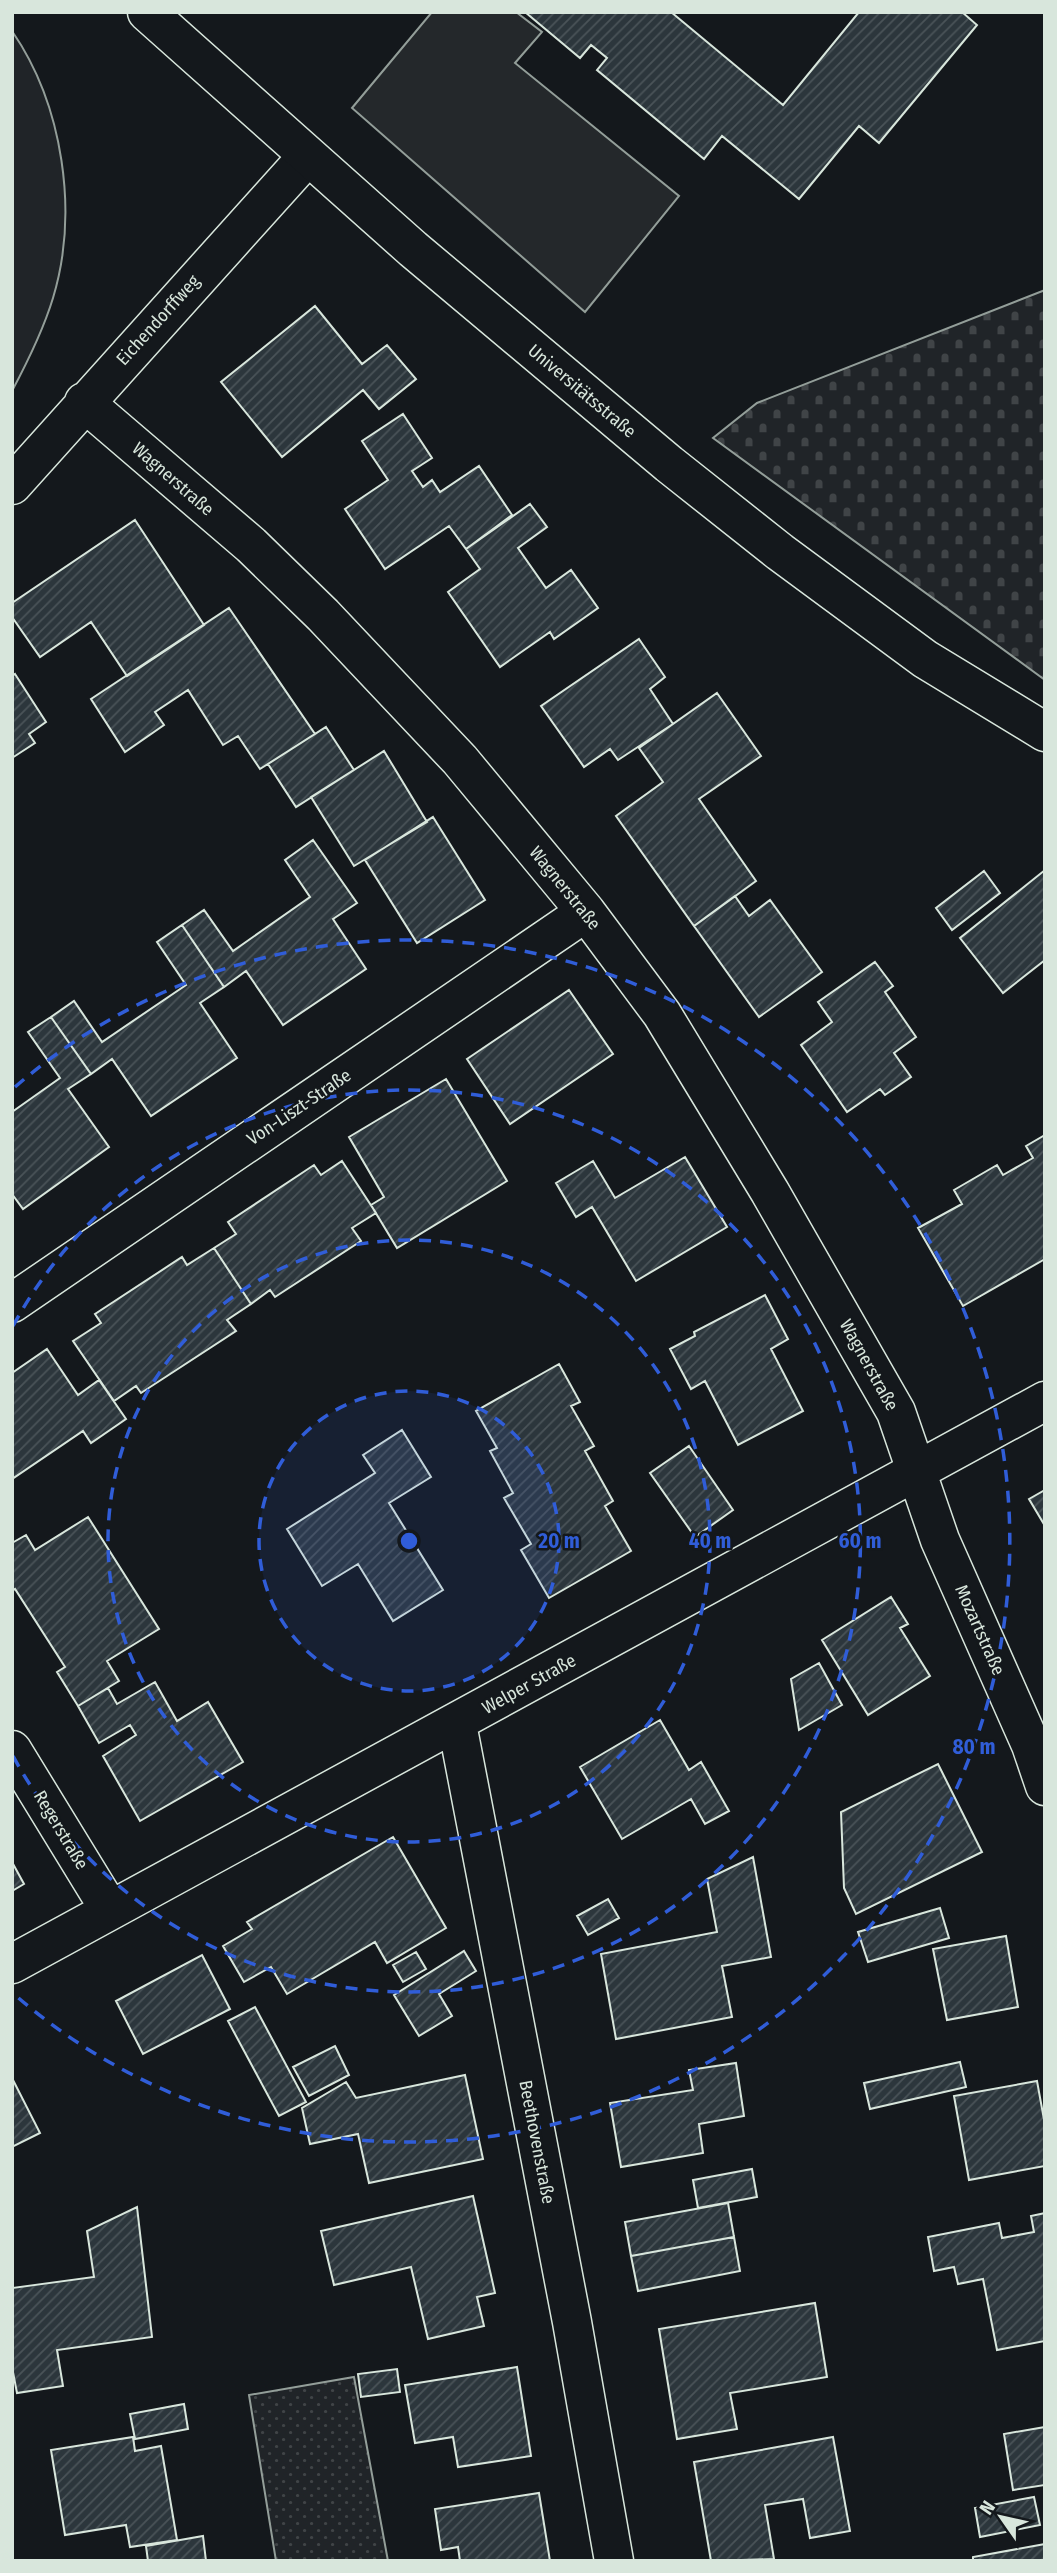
<svg xmlns="http://www.w3.org/2000/svg" width="1057" height="2573" viewBox="0 0 1057 2573" font-family="'Fira Sans Condensed',sans-serif">
<style>
.green{fill:url(#green-dots);stroke:#939e99;stroke-width:2}
.cemetery{fill:url(#cemetery-stones);stroke:#939e99;stroke-width:2}
.pitch{fill:#202428;stroke:#939e99;stroke-width:2}
.parking{fill:#24282b;stroke:#939e99;stroke-width:2}
.building{fill:url(#building-hatch);stroke:#d8e6dc;stroke-width:2}
.lines{fill:none;stroke-linecap:round;stroke-linejoin:round}
.street-casing{stroke:#d8e6dc;stroke-width:41}
.secondary-casing{stroke:#d8e6dc;stroke-width:41}
.street{stroke:#14181c;stroke-width:38}
.secondary{stroke:#14181c;stroke-width:38}
.ring{fill:none;stroke:#305dd8;stroke-width:3.5;stroke-dasharray:12 9}
.labels{text-anchor:middle;stroke-width:5;stroke-linejoin:round;paint-order:stroke}
.street-label{font-size:18px;fill:#d8e6dc;stroke:#14181c}
.centre{fill:#305dd8;stroke:#14181c;stroke-width:3.5}
.ring-label{font-size:21px;text-anchor:middle;font-weight:bold;fill:#305dd8;stroke:#14181c;stroke-width:5;stroke-linejoin:round;paint-order:stroke}
</style>
<defs>
<pattern id="green-dots" width="8" height="8" patternUnits="userSpaceOnUse" patternTransform="scale(1.75)"><rect width="8" height="8" fill="#202428"/><path d="M2 2h.1M6 6h.1" fill="none" stroke="#404447" stroke-width="1.8" stroke-linecap="round"/></pattern>
<pattern id="cemetery-stones" width="16" height="16" patternUnits="userSpaceOnUse" patternTransform="scale(1.75)"><rect width="16" height="16" fill="#202428"/><path d="M2 7V4a2 2 0 0 1 4 0v3zM10 15v-3a2 2 0 0 1 4 0v3z" fill="#404447"/></pattern>
<pattern id="building-hatch" width="6" height="6" patternUnits="userSpaceOnUse" patternTransform="scale(1.75)"><rect width="6" height="6" fill="#2c363c"/><path d="M-1 1l2-2M0 6l6-6M5 7l2-2" fill="none" stroke="#4a5358"/></pattern>
</defs>
<rect width="100%" height="100%" fill="#14181c"/>
<!-- green -->
<path class="green" d="M354,2377L388,2561H276L249,2395Z"/>
<!-- cemetery -->
<path class="cemetery" d="M1045,290V680L713,438L757,403Z"/>
<!-- pitch -->
<path class="pitch" d="M12,31C63,105 79,212 53,298C43,331 28,361 12,391Z"/>
<!-- parking -->
<path class="parking" d="M432,12H516L542,32L515,63L679,196L585,312L352,108Z"/>
<!-- building -->
<path class="building" d="M525,12H671L783,105L859,12H962L977,25L879,143L859,126L799,199L722,136L704,159L597,70L607,58L591,45L580,58Z
M315,306L362,364L387,345L416,379L379,409L363,390L282,457L221,382Z
M403,414L432,458L412,471L423,487L432,480L440,492L479,466L512,515L466,549L449,526L385,569L345,509L388,480L362,441Z
M530,504L547,527L518,548L546,588L571,570L598,608L554,639L550,632L500,667L448,592L480,569L466,549Z
M135,520L204,625L127,676L91,622L40,657L12,617V603Z
M229,608L315,734L260,769L238,736L223,745L188,690L155,712L164,725L125,752L91,699Z
M639,639L665,677L650,689L673,724L618,760L610,749L584,767L541,706Z
M15,674L46,722L29,734L35,743L12,758V676Z
M717,693L761,756L699,799L756,881L694,926L616,816L663,782L639,748Z
M326,727L354,770L296,807L268,764Z
M384,751L427,822L354,866L311,797Z
M433,817L485,900L417,943L365,860Z
M313,840L357,903L333,919L366,969L283,1025L246,971L224,987L182,925L204,910L233,951L310,897L285,860Z
M1045,870V960L1003,993L960,938Z
M984,871L1000,893L952,930L936,908Z
M735,896L749,916L770,900L822,972L759,1017L694,926Z
M182,925L224,987L200,1003L237,1058L151,1116L112,1059L91,1074L51,1017L74,1001L102,1042L186,985L157,942Z
M875,962L893,986L885,992L916,1037L894,1053L911,1077L885,1095L880,1089L847,1112L801,1045L832,1022L818,1002Z
M569,990L613,1054L510,1124L467,1059Z
M51,1017L91,1074L68,1089L109,1147L23,1209L12,1194V1112L60,1078L28,1032Z
M446,1079L507,1181L397,1248L371,1205L384,1197L349,1137Z
M1045,1135V1259L963,1306L918,1228L962,1204L954,1190L997,1165L1003,1175L1033,1158L1026,1146Z
M685,1157L727,1227L636,1281L592,1207L576,1217L556,1183L593,1161L615,1198Z
M342,1161L376,1213L352,1228L361,1241L275,1297L270,1290L251,1304L214,1248L236,1234L228,1222L314,1165L321,1175Z
M214,1248L251,1304L227,1320L236,1331L141,1393L136,1386L114,1401L73,1341L101,1323L95,1314L182,1257L187,1265Z
M765,1295L788,1339L771,1349L803,1411L738,1445L705,1381L691,1389L670,1349L695,1336L694,1332Z
M47,1349L78,1395L99,1380L126,1419L91,1443L83,1431L12,1479V1373Z
M559,1364L580,1402L571,1406L594,1446L585,1451L613,1501L605,1506L631,1551L549,1598L521,1550L531,1544L504,1498L513,1493L490,1451L497,1448L476,1411Z
M402,1430L431,1477L389,1503L443,1590L393,1621L358,1564L322,1586L287,1529L375,1473L363,1455Z
M689,1446L733,1510L695,1537L650,1473Z
M1045,1490V1526L1029,1499Z
M88,1517L159,1629L107,1661L119,1681L78,1706L57,1672L65,1667L15,1589L12,1591V1543L26,1535L35,1550Z
M891,1597L908,1624L900,1628L930,1676L868,1715L822,1640Z
M819,1663L842,1705L799,1730L791,1679Z
M155,1682L177,1721L208,1702L243,1762L140,1821L103,1756L136,1735L130,1725L99,1743L78,1706L108,1688L117,1704Z
M660,1720L689,1770L701,1762L729,1811L705,1824L691,1799L622,1839L580,1767Z
M938,1764L982,1852L856,1914L844,1888L841,1812Z
M393,1837L446,1928L387,1963L375,1942L287,1994L271,1967L244,1982L223,1946L252,1929L247,1922Z
M753,1857L771,1957L722,1966L732,2017L616,2039L601,1954L717,1932L707,1879Z
M12,1862L24,1884L12,1891Z
M608,1899L619,1918L588,1935L577,1916Z
M940,1908L949,1938L868,1962L858,1932Z
M1006,1936L1018,2007L947,2020L933,1949Z
M464,1951L476,1971L439,1994L452,2016L419,2036L394,1995Z
M416,1952L426,1969L403,1982L393,1965Z
M202,1955L230,2009L143,2054L116,2001Z
M255,2007L306,2102L279,2116L228,2021Z
M335,2046L349,2075L309,2096L293,2067Z
M960,2062L966,2087L870,2109L864,2083Z
M736,2063L744,2116L699,2124L703,2153L621,2167L610,2103L693,2090L689,2070Z
M465,2075L483,2159L369,2183L358,2134L310,2144L302,2108L346,2082L356,2098Z
M12,2078L40,2133L12,2147Z
M1037,2081L1045,2125V2166L969,2180L954,2096Z
M752,2169L757,2197L698,2208L693,2180Z
M473,2196L495,2293L477,2297L484,2326L428,2339L411,2267L334,2285L321,2231Z
M728,2203L734,2237L631,2256L625,2222Z
M137,2207L152,2337L57,2350L63,2386L17,2393L12,2367V2288L94,2277L87,2231Z
M1045,2213V2341L997,2350L983,2279L958,2284L954,2267L934,2271L928,2237L999,2223L1002,2238L1034,2232L1031,2216Z
M734,2237L740,2271L638,2291L631,2256Z
M815,2303L827,2377L730,2393L737,2429L677,2439L659,2329Z
M517,2367L531,2456L458,2467L453,2437L415,2443L405,2385Z
M397,2369L400,2392L361,2397L358,2374Z
M184,2404L188,2429L135,2439L130,2414Z
M1045,2427V2485L1013,2490L1004,2434Z
M133,2437L135,2451L161,2446L177,2540L130,2547L126,2525L65,2535L51,2450Z
M833,2437L850,2531L810,2538L803,2499L765,2505L774,2559L711,2561L694,2462Z
M539,2493L550,2561H460L458,2547L441,2550L435,2509Z
M1034,2497L1040,2525L980,2537L975,2508Z
M203,2536L206,2561H148L146,2546Z
M1045,2544V2561H973V2557Z"/>
<g class="lines">
<!-- street casing -->
<g class="street-casing">
<path id="street" d="M84,402L251,545L323,615L460,760L586,912L662,1014L770,1192L896,1412L940,1540L1031,1745L1045,1786
M12,485L307,157
M12,1303L586,912
M457,1724L572,2322L614,2561
M12,1750L110,1910
M12,1964L1045,1401"/>
</g>
<!-- secondary casing -->
<g class="secondary-casing">
<path id="secondary" d="M147,12L413,249L669,464L780,552L925,659L1045,732"/>
</g>
<!-- street -->
<use href="#street" class="street"/>
<!-- secondary -->
<use href="#secondary" class="secondary"/>
</g>
<!-- distance rings -->
<circle cx="409" cy="1541" r="150" fill="#305dd8" fill-opacity=".12"/>
<g class="ring">
<circle cx="409" cy="1541" r="150"/>
<circle cx="409" cy="1541" r="301"/>
<path d="M13 1326A451 451 0 1 1 13 1756"/>
<path d="M15 1087A601 601 0 1 1 15 1995"/>
</g>
<g class="labels">
<!-- street labels -->
<g class="street-label">
<text transform="translate(158 320) rotate(-48)" y="6">Eichendorffweg</text>
<text transform="translate(582 391) rotate(40)" y="6">Universitätsstraße</text>
<text transform="translate(173 479) rotate(41)" y="6">Wagnerstraße</text>
<text transform="translate(565 888) rotate(51)" y="6">Wagnerstraße</text>
<text transform="translate(299 1107) rotate(-34)" y="6">Von-Liszt-Straße</text>
<text transform="translate(869 1365) rotate(61)" y="6">Wagnerstraße</text>
<text transform="translate(980 1630) rotate(66)" y="6">Mozartstraße</text>
<text transform="translate(529 1684) rotate(-29)" y="6">Welper Straße</text>
<text transform="translate(61 1830) rotate(59)" y="6">Regerstraße</text>
<text transform="translate(537 2142) rotate(79)" y="6">Beethovenstraße</text>
</g>
</g>
<circle cx="409" cy="1541" r="10" class="centre"/>
<g class="ring-label">
<text x="559" y="1548">20 m</text>
<text x="710" y="1548">40 m</text>
<text x="860" y="1548">60 m</text>
<text x="974" y="1754">80 m</text>
</g>
<!-- border -->
<rect width="1057" height="2573" fill="none" stroke="#d8e6dc" stroke-width="28"/>
<!-- north arrow -->
<g transform="translate(1001 2517) rotate(304)" stroke="#14181c" stroke-width="5" paint-order="stroke">
<path d="M0-5L12 26L0 18L-12 26Z" fill="#d8e6dc"/>
<text y="-10" font-size="19" font-weight="bold" text-anchor="middle" fill="#d8e6dc">N</text>
</g>
</svg>
